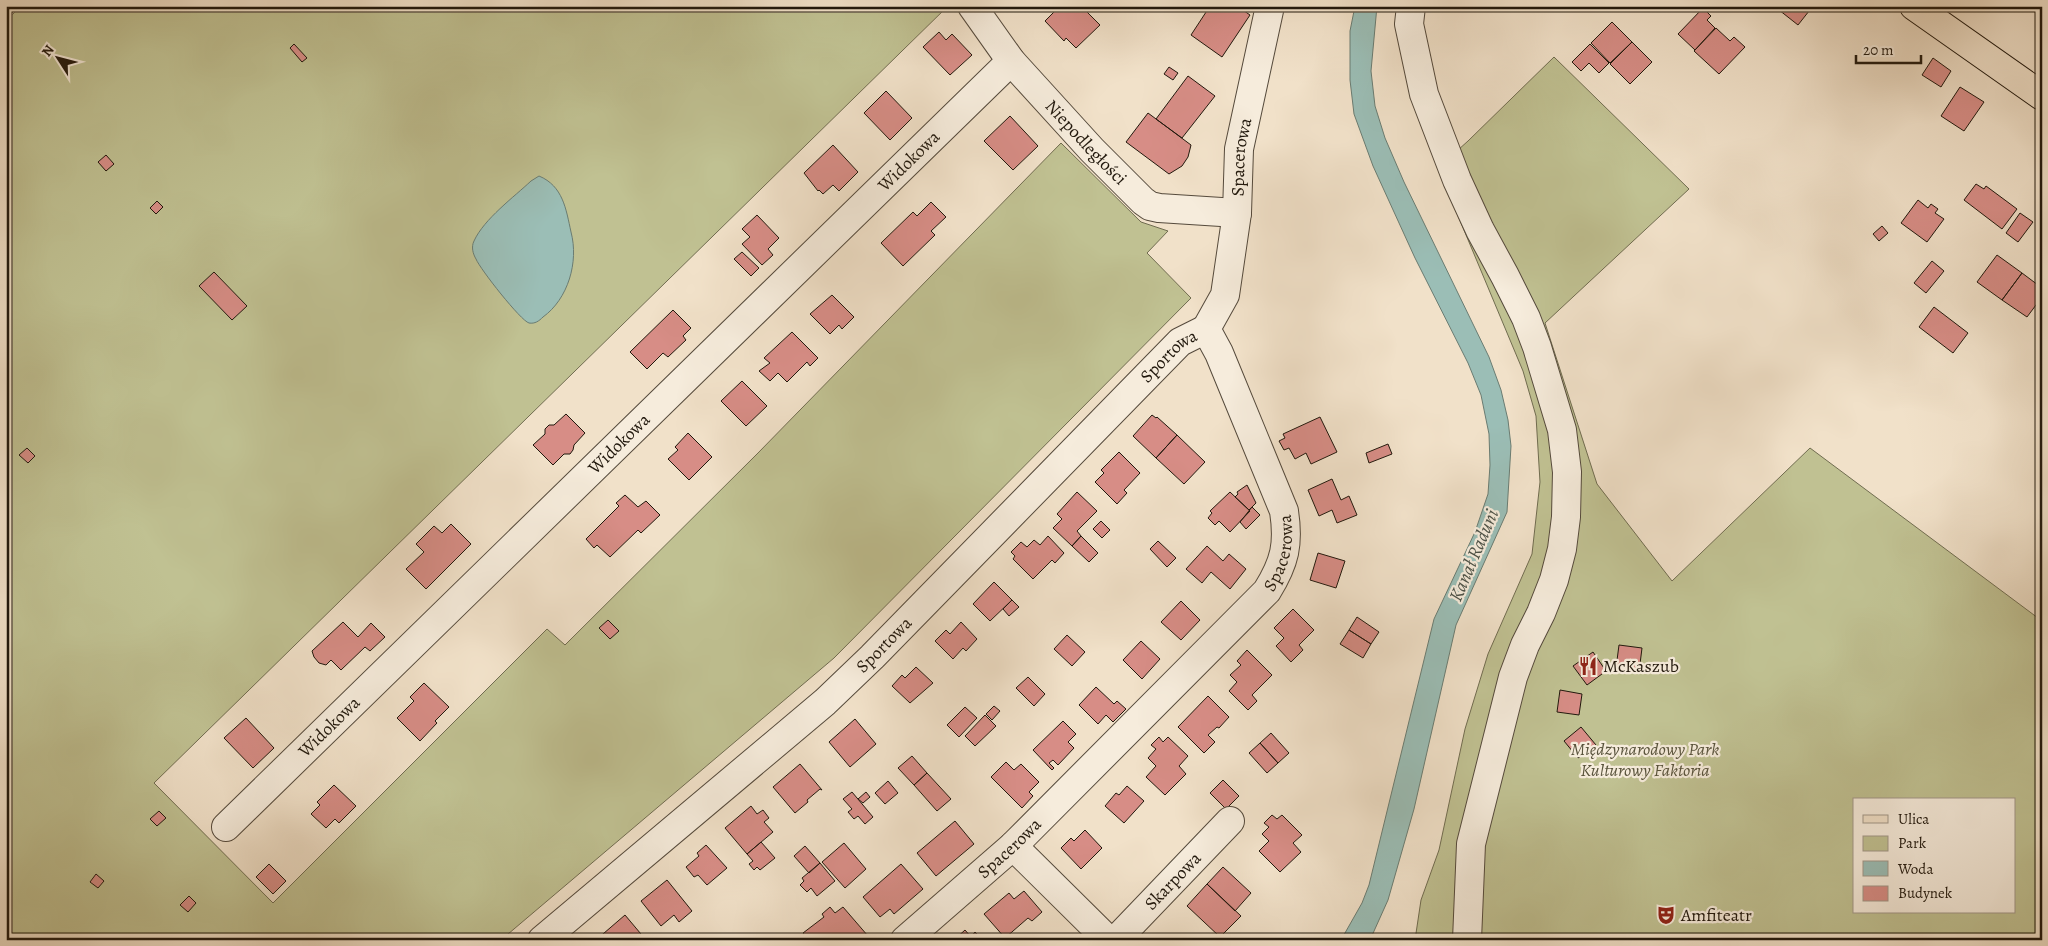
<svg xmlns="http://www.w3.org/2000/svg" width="2048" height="946" viewBox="0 0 2048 946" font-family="Alegreya,serif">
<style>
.green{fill:#c0c192;stroke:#706c50;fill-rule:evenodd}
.water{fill:#9bbeb6;stroke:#6a7c72}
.building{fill:#d78d86;stroke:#21180d}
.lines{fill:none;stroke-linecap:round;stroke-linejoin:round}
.minor-casing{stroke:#554a3c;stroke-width:30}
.major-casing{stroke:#21180d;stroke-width:30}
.minor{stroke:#f6ecdc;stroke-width:28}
.major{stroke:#f1e1c9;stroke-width:28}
.labels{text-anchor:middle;stroke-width:4.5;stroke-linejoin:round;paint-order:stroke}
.street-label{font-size:18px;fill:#21180d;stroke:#f6ecdc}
.poi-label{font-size:18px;fill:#21180d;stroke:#f6ecdc;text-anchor:start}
.park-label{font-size:18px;font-style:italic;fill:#59533c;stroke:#f6ecdc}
.water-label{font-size:19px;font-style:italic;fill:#4c5248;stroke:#f6ecdc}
</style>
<rect width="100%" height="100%" fill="#f1e1c9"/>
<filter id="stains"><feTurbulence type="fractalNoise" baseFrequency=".004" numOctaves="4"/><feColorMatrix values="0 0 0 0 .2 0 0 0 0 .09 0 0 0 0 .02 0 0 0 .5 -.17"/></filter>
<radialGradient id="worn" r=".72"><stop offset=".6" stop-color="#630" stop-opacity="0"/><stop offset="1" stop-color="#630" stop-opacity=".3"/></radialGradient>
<!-- green -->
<path class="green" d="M21,6H948L154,783L273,903L547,629L565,645L758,453L1061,143L1141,222L1168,231L1147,253L1191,298L834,658L501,940H6V21Z
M1554,57L1689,189L1545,323L1597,484L1672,581L1810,448L2042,621V940H1415L1421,900L1439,850L1465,729L1488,654L1532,554L1540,482L1536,416L1523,371L1438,168L1468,141ZM1854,800H2014V912H1854Z"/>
<!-- water -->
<path class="water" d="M1355,6H1377L1371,71L1375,106L1385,138L1404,182L1489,357L1501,390L1508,420L1511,446L1507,512L1456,625L1414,809L1388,900L1370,940H1341L1362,903L1369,885L1434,619L1475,532L1488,494L1490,465L1489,434L1481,395L1468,363L1415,258L1373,166L1354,114L1350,80V31Z
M539,176C563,186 566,209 571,232C579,262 568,299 543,317C539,321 535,324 529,323C521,321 480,269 476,259C473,254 471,247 474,241C484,219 514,197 531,181Z"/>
<!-- building -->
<path class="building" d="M1060,6H1081L1100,25L1076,48L1066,38L1064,41L1045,21Z
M1210,6H1237L1250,15L1222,57L1191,35Z
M1774,6H1813L1798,25Z
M1703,8L1711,16L1707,20L1715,28L1695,50L1678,34Z
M1612,22L1632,42L1610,63L1591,43Z
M1716,28L1730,41L1734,37L1745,47L1719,74L1694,51Z
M939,32L946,40L952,34L972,55L950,75L923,47Z
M1632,42L1652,62L1630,84L1610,64Z
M294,44L307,58L302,62L290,48Z
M1590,44L1609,63L1599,73L1589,63L1581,71L1572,62Z
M1933,58L1951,71L1941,87L1922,75Z
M1169,67L1178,73L1173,80L1164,74Z
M1188,76L1215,96L1182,138L1156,119Z
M1960,87L1984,102L1964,131L1941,116Z
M886,91L912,118L890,140L864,113Z
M1148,113L1191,145L1188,157L1182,166L1169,174L1126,142Z
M1010,116L1038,146L1013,170L984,141Z
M833,145L858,172L839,191L833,185L823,194L819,190L818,191L804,173Z
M106,155L114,164L106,171L98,162Z
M1976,184L1984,189L1986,186L2017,209L2002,229L1964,200Z
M1918,200L1928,208L1931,204L1938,209L1935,213L1944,219L1927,242L1901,223Z
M157,201L163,207L156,214L150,208Z
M931,202L946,217L931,231L935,235L903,266L881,243L913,212L917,216Z
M2020,213L2033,222L2018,242L2006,233Z
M757,215L779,238L768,249L773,255L762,265L742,244L750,237L742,229Z
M1882,226L1888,233L1879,241L1873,234Z
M742,252L759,268L751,276L734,259Z
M1997,255L2022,273L2002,300L1977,282Z
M1932,261L1944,271L1926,293L1914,283Z
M214,272L247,306L232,320L199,286Z
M2022,273L2042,288V297L2027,317L2002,300Z
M832,295L854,317L842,329L839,325L830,334L810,314Z
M1934,307L1968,333L1953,353L1919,327Z
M673,310L691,328L683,336L686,340L668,357L663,353L647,369L630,352Z
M792,332L818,358L810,366L807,362L787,382L778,373L770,381L759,371L770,363L764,358Z
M742,381L767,406L746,426L721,401Z
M566,414L585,433L574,445L573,450L570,454H564L553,465L533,445L545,434V429L549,425H554Z
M1152,415L1156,418L1157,417L1177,435L1156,458L1133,436Z
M1320,417L1337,452L1311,464L1306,453L1295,459L1289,448L1284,450L1279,441L1285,438L1283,434Z
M688,433L712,457L689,480L668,459L678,450L675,447Z
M1177,435L1205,462L1184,484L1156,458Z
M1388,444L1392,454L1369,463L1366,453Z
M27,448L35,456L28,463L19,455Z
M1119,452L1140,473L1124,490L1127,493L1117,504L1095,482L1104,473L1101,470Z
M1332,479L1341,500L1349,496L1357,515L1337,523L1332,510L1319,516L1308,490Z
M1247,485L1256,503L1249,510L1235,497L1238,494L1237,492Z
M1077,492L1097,511L1077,531L1081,536L1072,546L1053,528L1062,519L1057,514Z
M1230,492L1250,511L1230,532L1219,521L1215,525L1208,518L1212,513L1210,511Z
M625,495L638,507L646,501L660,515L641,533L638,530L610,557L597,545L594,548L586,539L619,506L616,503Z
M1252,507L1260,515L1246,529L1240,522Z
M1101,521L1110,530L1102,538L1093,529Z
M451,524L471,544L426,589L406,569L424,552L416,544L434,526L442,533Z
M1048,536L1064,553L1055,563L1052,560L1033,579L1013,559L1015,556L1011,552L1021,542L1027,547L1034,540L1040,545Z
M1081,536L1098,553L1089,562L1072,546Z
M1158,541L1176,558L1167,567L1150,549Z
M1207,546L1223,561L1229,554L1246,569L1230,589L1211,572L1202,583L1186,569Z
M1318,553L1345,561L1336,588L1310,580Z
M994,582L1012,600L990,621L973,604Z
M1012,600L1019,607L1009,616L1003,609Z
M1181,601L1200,620L1181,640L1161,622Z
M1293,609L1314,630L1299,645L1303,650L1291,662L1276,646L1284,638L1274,628Z
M1357,617L1379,632L1371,644L1349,630Z
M608,620L619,631L610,639L599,628Z
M343,622L358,637L371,623L385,637L370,651L365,647L341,670L331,660L326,665L319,663L314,657L312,651Z
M961,622L977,639L966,651L963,648L953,659L935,641L946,630L950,634Z
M1349,630L1371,644L1363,658L1340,644Z
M1067,635L1085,652L1072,666L1054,649Z
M1141,641L1160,659L1142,679L1123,660Z
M1619,645L1642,648L1639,672L1616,668Z
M1247,650L1272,675L1252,695L1257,701L1248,710L1229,691L1237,682L1230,675L1241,665L1237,661Z
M1593,652L1606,671L1587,685L1573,666Z
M916,667L933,683L910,703L892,686L902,675L905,678Z
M1028,677L1045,694L1034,706L1016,688Z
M424,683L449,707L435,721L437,723L420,741L397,718L414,701L410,697Z
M1096,687L1114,704L1117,701L1126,709L1113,722L1106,715L1098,724L1079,705Z
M1560,690L1582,694L1579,715L1557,712Z
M1208,696L1229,717L1219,728L1217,727L1208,735L1215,742L1204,753L1178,727Z
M994,706L1000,711L992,720L986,714Z
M965,707L977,718L959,737L947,725Z
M985,715L996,726L975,746L965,736Z
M246,718L274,748L253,768L224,738Z
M855,719L876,744L850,767L829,742Z
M1063,721L1076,734L1068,742L1074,748L1058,765L1053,760L1049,763L1054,768L1052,770L1033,750Z
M1581,727L1596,745L1578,758L1564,741Z
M1271,733L1289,753L1278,763L1260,743Z
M1159,737L1163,742L1168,737L1188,756L1179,766L1186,774L1165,795L1146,777L1156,766L1148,758L1156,749L1151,745Z
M1260,743L1278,763L1267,773L1249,753Z
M912,756L927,773L914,785L898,768Z
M1006,762L1014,770L1021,764L1039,782L1029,792L1033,796L1022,808L991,777Z
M800,764L822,790L820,789L807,800L808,802L795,813L773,787Z
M927,773L951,799L937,811L914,785Z
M1223,780L1239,796L1226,809L1210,793Z
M888,781L898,793L885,804L875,793Z
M334,785L356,806L339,823L335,819L326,828L311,814L320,805L317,802Z
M1127,786L1144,801L1124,823L1105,806L1116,793L1119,795Z
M852,792L873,817L865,824L858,816L854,819L848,812L852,809L843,799Z
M866,792L870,797L863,803L858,799Z
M751,806L757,814L763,810L769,818L764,822L773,832L747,854L725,828Z
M159,811L166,818L157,826L150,819Z
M1272,815L1277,819L1282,815L1302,835L1293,843L1301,852L1280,872L1259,851L1269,841L1262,834L1269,827L1264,823Z
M955,821L974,844L936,876L917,853Z
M1085,830L1102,848L1081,869L1061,848L1071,838L1074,841Z
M761,842L775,858L760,870L757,867L754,870L749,864L753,861L747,854Z
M844,843L866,869L845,888L822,862Z
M706,845L727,868L707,885L698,875L694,877L686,867L699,856L697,853Z
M805,846L820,863L809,873L794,856Z
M820,863L835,881L817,896L811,888L807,892L800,885L804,881L802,878Z
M269,864L286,881L273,894L256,877Z
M901,864L923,889L894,914L890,909L880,917L863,897Z
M1223,867L1251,893L1235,911L1207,884Z
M96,874L104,881L98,888L90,882Z
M667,880L692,911L679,922L674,915L661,926L641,901Z
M1207,884L1241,916L1220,937L1187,906Z
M1024,891L1042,912L1032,921L1028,918L1005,938L984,914L1009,893L1014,899Z
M189,896L196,903L188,912L180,905Z
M830,907L835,913L843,907L868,936L864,940H809L803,933L824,917L822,914Z
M625,915L646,940H596Z
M965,930L971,937L975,932L982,940H954Z"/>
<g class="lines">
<!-- minor casing -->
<g class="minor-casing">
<g id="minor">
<path id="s1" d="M972,6L1011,61L1092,150L1143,201L1150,206L1159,208L1237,213"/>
<path d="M1411,6L1409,24L1424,94L1457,180L1480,230L1505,276L1526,318L1537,347L1562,430L1567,472L1566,517L1562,549L1554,580L1541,613L1525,645L1513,677L1471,844L1467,940"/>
<path id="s2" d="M1206,329L1225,295L1237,213L1239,149L1270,6"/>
<path id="s3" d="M226,827L1011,61"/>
<path d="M1013,846L1108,940"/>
<path id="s4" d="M542,940L825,702L872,657L1180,342L1206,329"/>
<path id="s5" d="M905,940L1013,846L1267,591C1285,562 1289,544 1284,511L1219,353L1206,329"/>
<path id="s6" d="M1116,940L1230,821"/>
</g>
</g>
<!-- major casing -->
<g class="major-casing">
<path id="major" d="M1914,6L2042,96"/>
</g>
<!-- minor -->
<use href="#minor" class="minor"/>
<!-- major -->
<use href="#major" class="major"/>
</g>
<!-- icons -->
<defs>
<g id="restaurant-bare" transform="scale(1.5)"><path d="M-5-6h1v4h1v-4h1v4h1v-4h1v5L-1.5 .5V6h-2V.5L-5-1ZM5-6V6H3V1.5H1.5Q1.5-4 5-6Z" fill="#8f2418" stroke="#f6ecdc" stroke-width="2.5" paint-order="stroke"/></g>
<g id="theatre-bare" transform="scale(1.5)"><path d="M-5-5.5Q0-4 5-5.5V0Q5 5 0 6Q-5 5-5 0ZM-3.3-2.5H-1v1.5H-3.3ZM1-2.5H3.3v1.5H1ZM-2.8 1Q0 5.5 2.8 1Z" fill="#8f2418" stroke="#f6ecdc" stroke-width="2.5" paint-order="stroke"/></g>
</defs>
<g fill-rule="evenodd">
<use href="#restaurant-bare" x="1588" y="666"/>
<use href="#theatre-bare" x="1666" y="915"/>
</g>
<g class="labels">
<!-- street labels -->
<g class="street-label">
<text dy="6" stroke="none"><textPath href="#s1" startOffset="178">Niepodległości</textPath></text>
<text dy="6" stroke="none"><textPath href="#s2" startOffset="178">Spacerowa</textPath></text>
<text dy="6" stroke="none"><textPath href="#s3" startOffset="954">Widokowa</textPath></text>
<text dy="6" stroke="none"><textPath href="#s4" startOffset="858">Sportowa</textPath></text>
<text dy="6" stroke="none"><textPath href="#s3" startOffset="549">Widokowa</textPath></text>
<text dy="6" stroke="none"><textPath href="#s5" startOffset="544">Spacerowa</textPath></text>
<text dy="6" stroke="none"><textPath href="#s4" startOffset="452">Sportowa</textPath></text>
<text dy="6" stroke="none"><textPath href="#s3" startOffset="144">Widokowa</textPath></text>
<text dy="6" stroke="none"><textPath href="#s5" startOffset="139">Spacerowa</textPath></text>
<text dy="6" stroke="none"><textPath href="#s6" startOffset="82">Skarpowa</textPath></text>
</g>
<!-- poi labels -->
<g class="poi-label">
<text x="1603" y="672">McKaszub</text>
<text x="1681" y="921">Amfiteatr</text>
</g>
<!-- park labels -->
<g class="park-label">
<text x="1645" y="755">Międzynarodowy Park<tspan x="1645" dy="21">Kulturowy Faktoria</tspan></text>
</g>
<!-- water labels -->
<g class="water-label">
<text transform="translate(1473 555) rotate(-67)" y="7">Kanał Raduni</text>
</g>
</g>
<!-- margin -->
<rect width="2048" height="946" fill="none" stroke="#f1e1c9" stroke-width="25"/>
<rect x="8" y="8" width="2033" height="931" fill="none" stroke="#21180d" stroke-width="2.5"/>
<rect x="12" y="12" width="2023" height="921" fill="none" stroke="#21180d"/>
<!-- legend -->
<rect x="1853" y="798" width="162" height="115" fill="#f6ecdc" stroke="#a19789"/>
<rect x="1863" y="815" width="25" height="8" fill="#f1e1c9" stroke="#a19789"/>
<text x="1898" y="824" font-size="15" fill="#21180d">Ulica</text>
<rect x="1863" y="836" width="25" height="15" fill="#c0c192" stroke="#a19789"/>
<text x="1898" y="848" font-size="15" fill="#21180d">Park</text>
<rect x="1863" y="861" width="25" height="15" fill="#9bbeb6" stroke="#a19789"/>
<text x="1898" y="874" font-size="15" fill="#21180d">Woda</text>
<rect x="1863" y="886" width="25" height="15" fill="#d78d86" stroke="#a19789"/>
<text x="1898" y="898" font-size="15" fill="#21180d">Budynek</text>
<!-- north arrow -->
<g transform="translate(58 58) rotate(306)" stroke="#f6ecdc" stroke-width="4" paint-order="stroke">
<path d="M0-4L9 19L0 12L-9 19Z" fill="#21180d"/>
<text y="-8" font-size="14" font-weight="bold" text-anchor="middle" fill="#21180d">N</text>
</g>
<!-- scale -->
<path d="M1856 55v8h65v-8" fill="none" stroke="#21180d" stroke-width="2.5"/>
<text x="1863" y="55" font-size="15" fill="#21180d" stroke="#f6ecdc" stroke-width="4" paint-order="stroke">20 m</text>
<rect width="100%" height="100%" filter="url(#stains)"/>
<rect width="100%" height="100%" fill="url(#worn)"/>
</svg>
